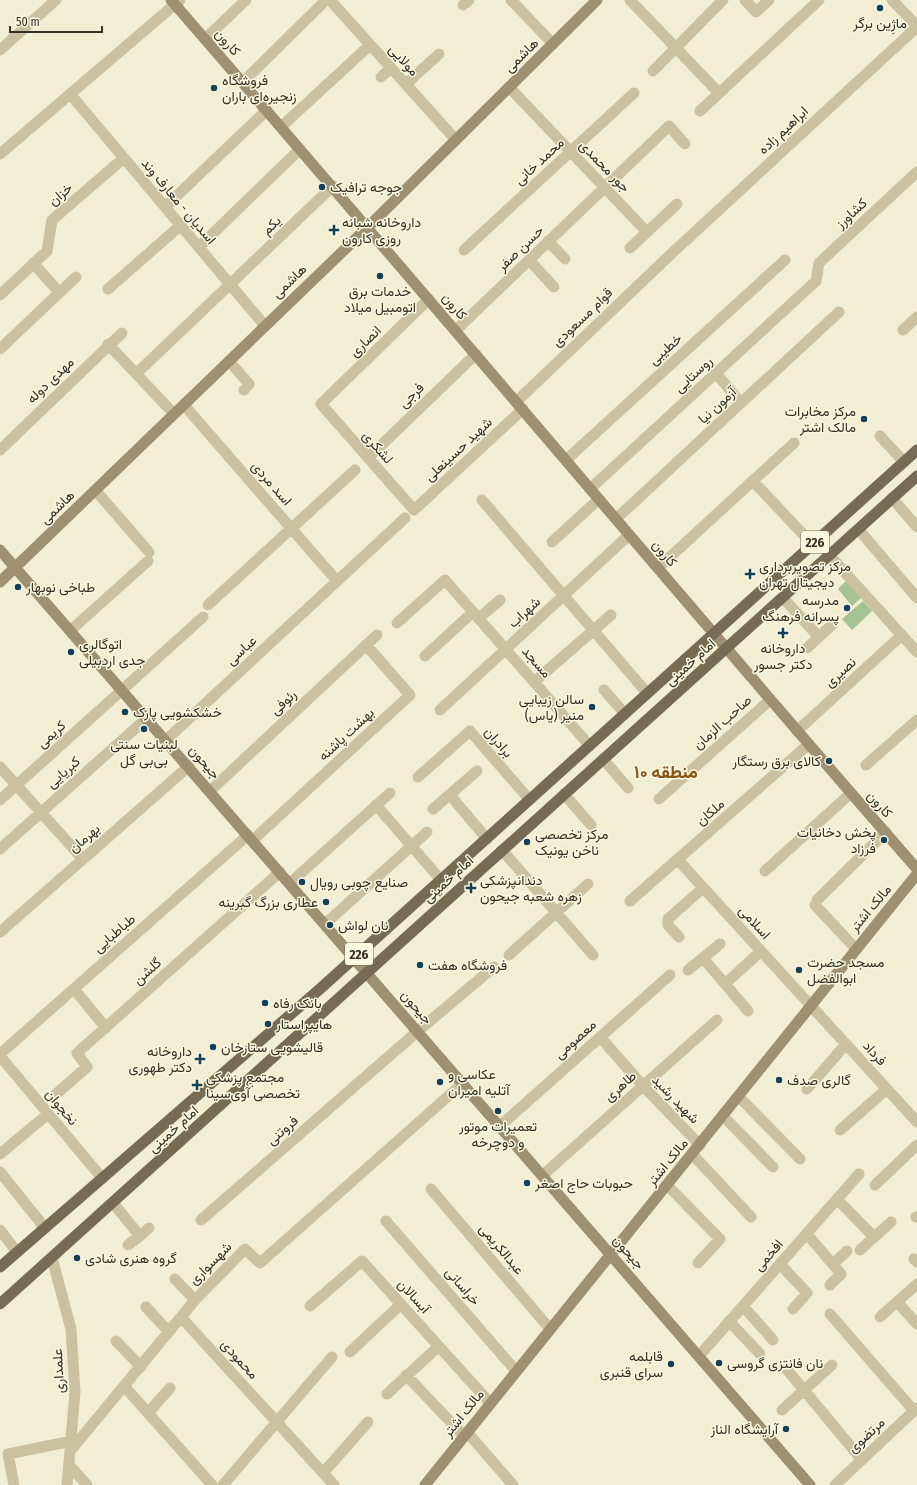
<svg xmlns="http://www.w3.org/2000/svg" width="917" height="1485" viewBox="0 0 917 1485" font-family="'Fira Sans Condensed',Vazirmatn,sans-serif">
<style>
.green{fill:#a4c293}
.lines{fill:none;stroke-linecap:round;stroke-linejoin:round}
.minor{stroke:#cbc1a0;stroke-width:11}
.tertiary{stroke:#cbc1a0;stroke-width:11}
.secondary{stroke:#9e9071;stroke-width:11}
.primary{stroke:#786b53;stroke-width:11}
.poi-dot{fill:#163f58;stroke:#faf7e0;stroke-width:1.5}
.labels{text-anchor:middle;stroke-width:3;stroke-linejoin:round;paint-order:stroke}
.shield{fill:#faf7e0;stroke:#6f6a5c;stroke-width:1}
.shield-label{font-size:13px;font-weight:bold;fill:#342e24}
.poi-label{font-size:14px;fill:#342e24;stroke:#faf7e0;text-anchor:start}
.street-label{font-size:14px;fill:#342e24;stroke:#faf7e0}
.district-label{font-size:18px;font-weight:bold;fill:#895616;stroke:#faf7e0}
</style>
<rect width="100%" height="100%" fill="#f2eed4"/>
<!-- green -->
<path class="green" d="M846,581L861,598L852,606L838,589Z
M863,601L872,611L852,630L842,619Z"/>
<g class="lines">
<!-- minor -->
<path class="minor" d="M330,0L456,140
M511,0L553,44
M630,0L719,93
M745,0L756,12L769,0
M463,5L469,0
M205,39L246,0
M0,50L56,0
M653,71L723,0
M381,77L391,68
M243,82L326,0
M406,84L439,54
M509,87L647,232
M71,95L265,326
M700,111L819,0
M281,127L370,45
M0,154L180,0
M165,207L267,110
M548,241L565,259
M199,247L300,149
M630,248L677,204
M464,250L634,93
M529,260L554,287
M33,263L59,292
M108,289L181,225
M0,295L47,251L52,220L124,158
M429,299L321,404L414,510L523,409
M456,330L669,126L685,144
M903,330L917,317
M108,344L174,414
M0,349L76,277
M229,361L249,384L244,390
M137,373L333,186
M716,373L741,403
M516,402L670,255L917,27
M184,405L337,581
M880,436L904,462
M0,450L122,333
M368,458L476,354
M566,460L785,260
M753,481L813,545
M590,489L816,281L819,263L917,172
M96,491L149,552
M892,498L917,527
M482,500L647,693
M616,519L839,312
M859,530L917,598
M552,542L599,499
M830,556L917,652
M658,568L794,443
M783,598L819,637
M208,605L355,470
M479,618L500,600
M397,623L445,580L590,746
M71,630L148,561
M807,648L833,624
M425,656L473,612
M534,682L611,615
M604,690L625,714
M440,710L629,535
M797,731L902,635
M166,740L405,518
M603,759L628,788
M866,765L917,720
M0,767L83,859
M418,777L470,731L529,799
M210,791L377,635
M564,794L591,825
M450,795L487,839
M659,799L770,700
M0,800L203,617
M376,805L441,880
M433,809L477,771
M253,840L410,695L366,645
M0,849L147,718
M502,850L593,955
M678,860L917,1122
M765,871L851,793
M290,883L390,793
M817,900L886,832
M630,901L809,744
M815,905L856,949
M325,924L427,832
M0,932L189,766
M679,937L668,925V919L703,888
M509,955L588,884
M703,958L748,1011
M688,970L720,944
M725,984L761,951
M74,989L106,1028
M600,1037L643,1086L700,1145
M0,1054L248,835
M0,1056L102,1178
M807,1089L846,1044
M55,1095L87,1067L77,1053L280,872
M739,1097L800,1159
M723,1116L773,1167
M500,1126L670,975
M840,1130L887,1089
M0,1154L48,1114
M693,1155L751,1217
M0,1172L45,1228
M543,1175L717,1020
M875,1185L917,1145
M668,1186L720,1239L698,1263
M431,1189L550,1329
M837,1199L874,1237
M113,1203L140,1236L128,1245
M916,1217H917
M201,1220L418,1031L494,967
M386,1221L516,1371
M0,1230L17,1252
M807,1234L841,1274L830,1285
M140,1236L149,1228
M860,1250L891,1222
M52,1258L71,1329L75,1392L67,1485
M914,1259L917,1262
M780,1264L807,1293L793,1309
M833,1264L847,1251
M175,1279L195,1300
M897,1302L917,1324
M310,1306L362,1261L490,1403
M743,1306L773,1340
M146,1307L169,1332
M830,1314L914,1411
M181,1317L334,1485
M880,1317L917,1284
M729,1321L760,1354
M116,1341L141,1367
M350,1352L401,1304
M699,1356L859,1174
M784,1366L862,1460
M406,1375L464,1436
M124,1386L212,1485
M387,1394L439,1346
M782,1410L832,1365
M148,1413L170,1388
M467,1432L513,1485
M71,1450L195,1300L245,1249L260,1263L463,1083
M69,1465L87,1485
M323,1473L368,1422
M14,1485L8,1454L72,1441
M223,1485L332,1357"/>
<!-- tertiary -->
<path class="tertiary" d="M892,0L917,26
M835,1485L917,1408"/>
<!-- secondary -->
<path class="secondary" d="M171,0C421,288 666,581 917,869
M0,550L810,1485
M0,582L368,227L597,0
M425,1485C588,1281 753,1078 917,874"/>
<!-- primary -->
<path class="primary" d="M0,1267L321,988L917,450
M0,1304L917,476"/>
</g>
<!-- markers -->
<g class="poi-dot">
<circle cx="880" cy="8" r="4"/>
<circle cx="214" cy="88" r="4"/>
<circle cx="322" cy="187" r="4"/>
<path d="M332 224h4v4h4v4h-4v4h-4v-4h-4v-4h4z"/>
<circle cx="380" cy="276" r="4"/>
<circle cx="864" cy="419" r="4"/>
<path d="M748 568h4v4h4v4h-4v4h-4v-4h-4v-4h4z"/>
<circle cx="18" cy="587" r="4"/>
<circle cx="847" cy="608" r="4"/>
<path d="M781 627h4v4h4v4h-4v4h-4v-4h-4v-4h4z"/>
<circle cx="71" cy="652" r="4"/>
<circle cx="592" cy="707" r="4"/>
<circle cx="125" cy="712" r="4"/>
<circle cx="144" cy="729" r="4"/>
<circle cx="829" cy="761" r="4"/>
<circle cx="884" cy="840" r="4"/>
<circle cx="527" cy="842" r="4"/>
<circle cx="302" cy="882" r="4"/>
<path d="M469 882h4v4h4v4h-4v4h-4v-4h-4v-4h4z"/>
<circle cx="326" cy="902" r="4"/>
<circle cx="330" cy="925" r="4"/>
<circle cx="420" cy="965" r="4"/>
<circle cx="799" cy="970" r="4"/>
<circle cx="265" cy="1003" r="4"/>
<circle cx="268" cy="1024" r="4"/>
<circle cx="213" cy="1047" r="4"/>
<path d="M198 1053h4v4h4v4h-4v4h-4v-4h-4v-4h4z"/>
<circle cx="779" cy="1080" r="4"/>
<circle cx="440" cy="1082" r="4"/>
<path d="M195 1079h4v4h4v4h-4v4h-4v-4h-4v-4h4z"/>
<circle cx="498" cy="1111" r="4"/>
<circle cx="527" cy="1183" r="4"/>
<circle cx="77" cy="1258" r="4"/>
<circle cx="719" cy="1363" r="4"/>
<circle cx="671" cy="1364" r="4"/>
<circle cx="786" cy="1429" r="4"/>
</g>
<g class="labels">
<!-- shield labels -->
<g class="shield">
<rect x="801" y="531" width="28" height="22" rx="3"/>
<rect x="345" y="943" width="28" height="22" rx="3"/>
</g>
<g class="shield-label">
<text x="815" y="547">226</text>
<text x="359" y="959">226</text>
</g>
<!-- poi labels -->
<g class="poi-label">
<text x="880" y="28" text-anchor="middle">ماژِین برگر</text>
<text x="222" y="85">فروشگاه<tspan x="222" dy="16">زنجیره‌ای باران</tspan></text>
<text x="330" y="192">جوجه ترافیک</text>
<text x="342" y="227">داروخانه شبانه<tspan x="342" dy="16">روزی کارون</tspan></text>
<text x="380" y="296" text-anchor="middle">خدمات برق<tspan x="380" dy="16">اتومبیل میلاد</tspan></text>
<text x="856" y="416" text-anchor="end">مرکز مخابرات<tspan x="856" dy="16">مالک اشتر</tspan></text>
<text x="759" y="571">مرکز تصویربرداری<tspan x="759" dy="16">دیجیتال تهران</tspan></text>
<text x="26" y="592">طباخی نوبهار</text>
<text x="839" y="605" text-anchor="end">مدرسه<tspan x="839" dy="16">پسرانه فرهنگ</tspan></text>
<text x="79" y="649">اتوگالری<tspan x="79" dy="16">جدی اردبیلی</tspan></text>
<text x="783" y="653" text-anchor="middle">داروخانه<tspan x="783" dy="16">دکتر جسور</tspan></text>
<text x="584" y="704" text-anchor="end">سالن زیبایی<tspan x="584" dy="16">منیر (یاس)</tspan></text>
<text x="133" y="717">خشکشویی پارک</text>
<text x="144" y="749" text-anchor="middle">لبنیات سنتی<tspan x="144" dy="16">بی‌بی گل</tspan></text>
<text x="821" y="766" text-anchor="end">کالای برق رستگار</text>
<text x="876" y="837" text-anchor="end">پخش دخانیات<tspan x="876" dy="16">فرزاد</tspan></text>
<text x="535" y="839">مرکز تخصصی<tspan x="535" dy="16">ناخن یونیک</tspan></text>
<text x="480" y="885">دندانپزشکی<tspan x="480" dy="16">زهره شعبه جیحون</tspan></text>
<text x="310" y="887">صنایع چوبی رویال</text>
<text x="318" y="907" text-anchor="end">عطاری بزرگ گبرینه</text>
<text x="338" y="930">نان لواش</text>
<text x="807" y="967">مسجد حضرت<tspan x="807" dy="16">ابوالفضل</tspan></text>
<text x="428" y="970">فروشگاه هفت</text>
<text x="273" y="1008">بانک رفاه</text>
<text x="276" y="1029">هایپراستار</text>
<text x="221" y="1052">قالیشویی ستارخان</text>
<text x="192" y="1056" text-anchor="end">داروخانه<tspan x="192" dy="16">دکتر طهوری</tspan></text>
<text x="448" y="1079">عکاسی و<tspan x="448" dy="16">آتلیه امیران</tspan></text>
<text x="206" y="1082">مجتمع پزشکی<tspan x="206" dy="16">تخصصی آوی‌سینا</tspan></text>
<text x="787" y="1085">گالری صدف</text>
<text x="498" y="1131" text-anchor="middle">تعمیرات موتور<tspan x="498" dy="16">و دوچرخه</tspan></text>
<text x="535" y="1188">حبوبات حاج اصغر</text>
<text x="85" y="1263">گروه هنری شادی</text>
<text x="663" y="1361" text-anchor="end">قابلمه<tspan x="663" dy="16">سرای قنبری</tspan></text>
<text x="727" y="1368">نان فانتزی گروسی</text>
<text x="778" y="1434" text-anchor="end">آرایشگاه الناز</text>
</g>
<!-- street labels -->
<g class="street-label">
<text transform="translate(228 42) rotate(49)" y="5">کارون</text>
<text transform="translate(521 55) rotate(-45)" y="5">هاشمی</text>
<text transform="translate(404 60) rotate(48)" y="5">مولایی</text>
<text transform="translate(783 130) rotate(-43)" y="5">ابراهیم زاده</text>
<text transform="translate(539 161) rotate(-43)" y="5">محمد خانی</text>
<text transform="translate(605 166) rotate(46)" y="5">جور محمدی</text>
<text transform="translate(60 194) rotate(-41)" y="5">خزان</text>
<text transform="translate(179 201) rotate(50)" y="5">اسدیان - معارف وند</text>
<text transform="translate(851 213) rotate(-43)" y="5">کشاورز</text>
<text transform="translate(271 225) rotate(-44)" y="5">یکم</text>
<text transform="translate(520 248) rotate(-44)" y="5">حسن صفر</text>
<text transform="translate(289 281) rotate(-44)" y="5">هاشمی</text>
<text transform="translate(455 306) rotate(50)" y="5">کارون</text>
<text transform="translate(582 317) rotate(-44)" y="5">قوام مسعودی</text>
<text transform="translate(365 341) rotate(-44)" y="5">انصاری</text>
<text transform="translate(665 349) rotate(-42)" y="5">خطیبی</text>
<text transform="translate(693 374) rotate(-43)" y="5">روستایی</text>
<text transform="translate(50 380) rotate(-44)" y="5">مهدی دوله</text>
<text transform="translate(411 395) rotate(-44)" y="5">فرجی</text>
<text transform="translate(717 405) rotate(-43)" y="5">آزمون نیا</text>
<text transform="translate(378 447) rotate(49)" y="5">لشکری</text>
<text transform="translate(458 449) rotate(-43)" y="5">شهید حسینعلی</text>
<text transform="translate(272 483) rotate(49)" y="5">اسد مردی</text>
<text transform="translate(57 507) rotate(-44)" y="5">هاشمی</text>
<text transform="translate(665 553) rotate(50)" y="5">کارون</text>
<text transform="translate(524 612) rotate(-43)" y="5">شهراب</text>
<text transform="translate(241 650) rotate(-43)" y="5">عباسی</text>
<text transform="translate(537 662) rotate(49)" y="5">مسجد</text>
<text transform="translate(690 662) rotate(-42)" y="5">امام خمینی</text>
<text transform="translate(840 672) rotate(-42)" y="5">نصیری</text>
<text transform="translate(283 702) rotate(-43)" y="5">رئوفی</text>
<text transform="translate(722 722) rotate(-42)" y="5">صاحب الزمان</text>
<text transform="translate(51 734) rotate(-42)" y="5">کریمی</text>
<text transform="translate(346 734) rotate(-43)" y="5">بهشت پاشنه</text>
<text transform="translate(499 742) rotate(49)" y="5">برادران</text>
<text transform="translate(205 762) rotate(49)" y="5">جیحون</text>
<text transform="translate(63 772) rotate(-42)" y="5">کبریایی</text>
<text transform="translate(880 804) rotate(49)" y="5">کارون</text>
<text transform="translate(710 812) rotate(-41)" y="5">ملکان</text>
<text transform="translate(84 838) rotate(-41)" y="5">بهرمان</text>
<text transform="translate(448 879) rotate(-42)" y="5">امام خمینی</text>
<text transform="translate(870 908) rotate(-50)" y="5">مالک اشتر</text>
<text transform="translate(755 922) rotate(48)" y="5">اسلامی</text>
<text transform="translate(114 933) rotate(-41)" y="5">طباطبایی</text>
<text transform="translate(147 971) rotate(-42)" y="5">گلشن</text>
<text transform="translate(417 1007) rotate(49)" y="5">جیحون</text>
<text transform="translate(575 1039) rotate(-42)" y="5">معصومی</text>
<text transform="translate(875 1053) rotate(48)" y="5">فرداد</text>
<text transform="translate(620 1086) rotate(-42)" y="5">طاهری</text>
<text transform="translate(676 1099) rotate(46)" y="5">شهید رشید</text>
<text transform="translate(62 1107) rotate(50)" y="5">نخجوان</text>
<text transform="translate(173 1129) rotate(-42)" y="5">امام خمینی</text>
<text transform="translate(282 1130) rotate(-41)" y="5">فروتنی</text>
<text transform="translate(667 1162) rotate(-51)" y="5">مالک اشتر</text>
<text transform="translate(502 1249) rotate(50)" y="5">عبدالکریمی</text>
<text transform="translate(629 1252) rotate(49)" y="5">جیحون</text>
<text transform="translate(768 1255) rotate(-49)" y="5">افخمی</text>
<text transform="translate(210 1263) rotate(-45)" y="5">شهسواری</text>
<text transform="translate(463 1286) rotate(49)" y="5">خراسانی</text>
<text transform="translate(414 1296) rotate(48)" y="5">آبسالان</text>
<text transform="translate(240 1359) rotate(48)" y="5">محمودی</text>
<text transform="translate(58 1371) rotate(-93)" y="5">علمداری</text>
<text transform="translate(463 1413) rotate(-51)" y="5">مالک اشتر</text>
<text transform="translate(866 1435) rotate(-43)" y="5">مرتضوی</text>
</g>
<!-- district labels -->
<g class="district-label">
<text x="666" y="778">منطقه ۱۰</text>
</g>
</g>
<!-- scale -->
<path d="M10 26v6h92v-6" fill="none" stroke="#342e24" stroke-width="2"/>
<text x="16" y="26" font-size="12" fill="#342e24" stroke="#faf7e0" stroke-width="3" paint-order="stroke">50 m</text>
</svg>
